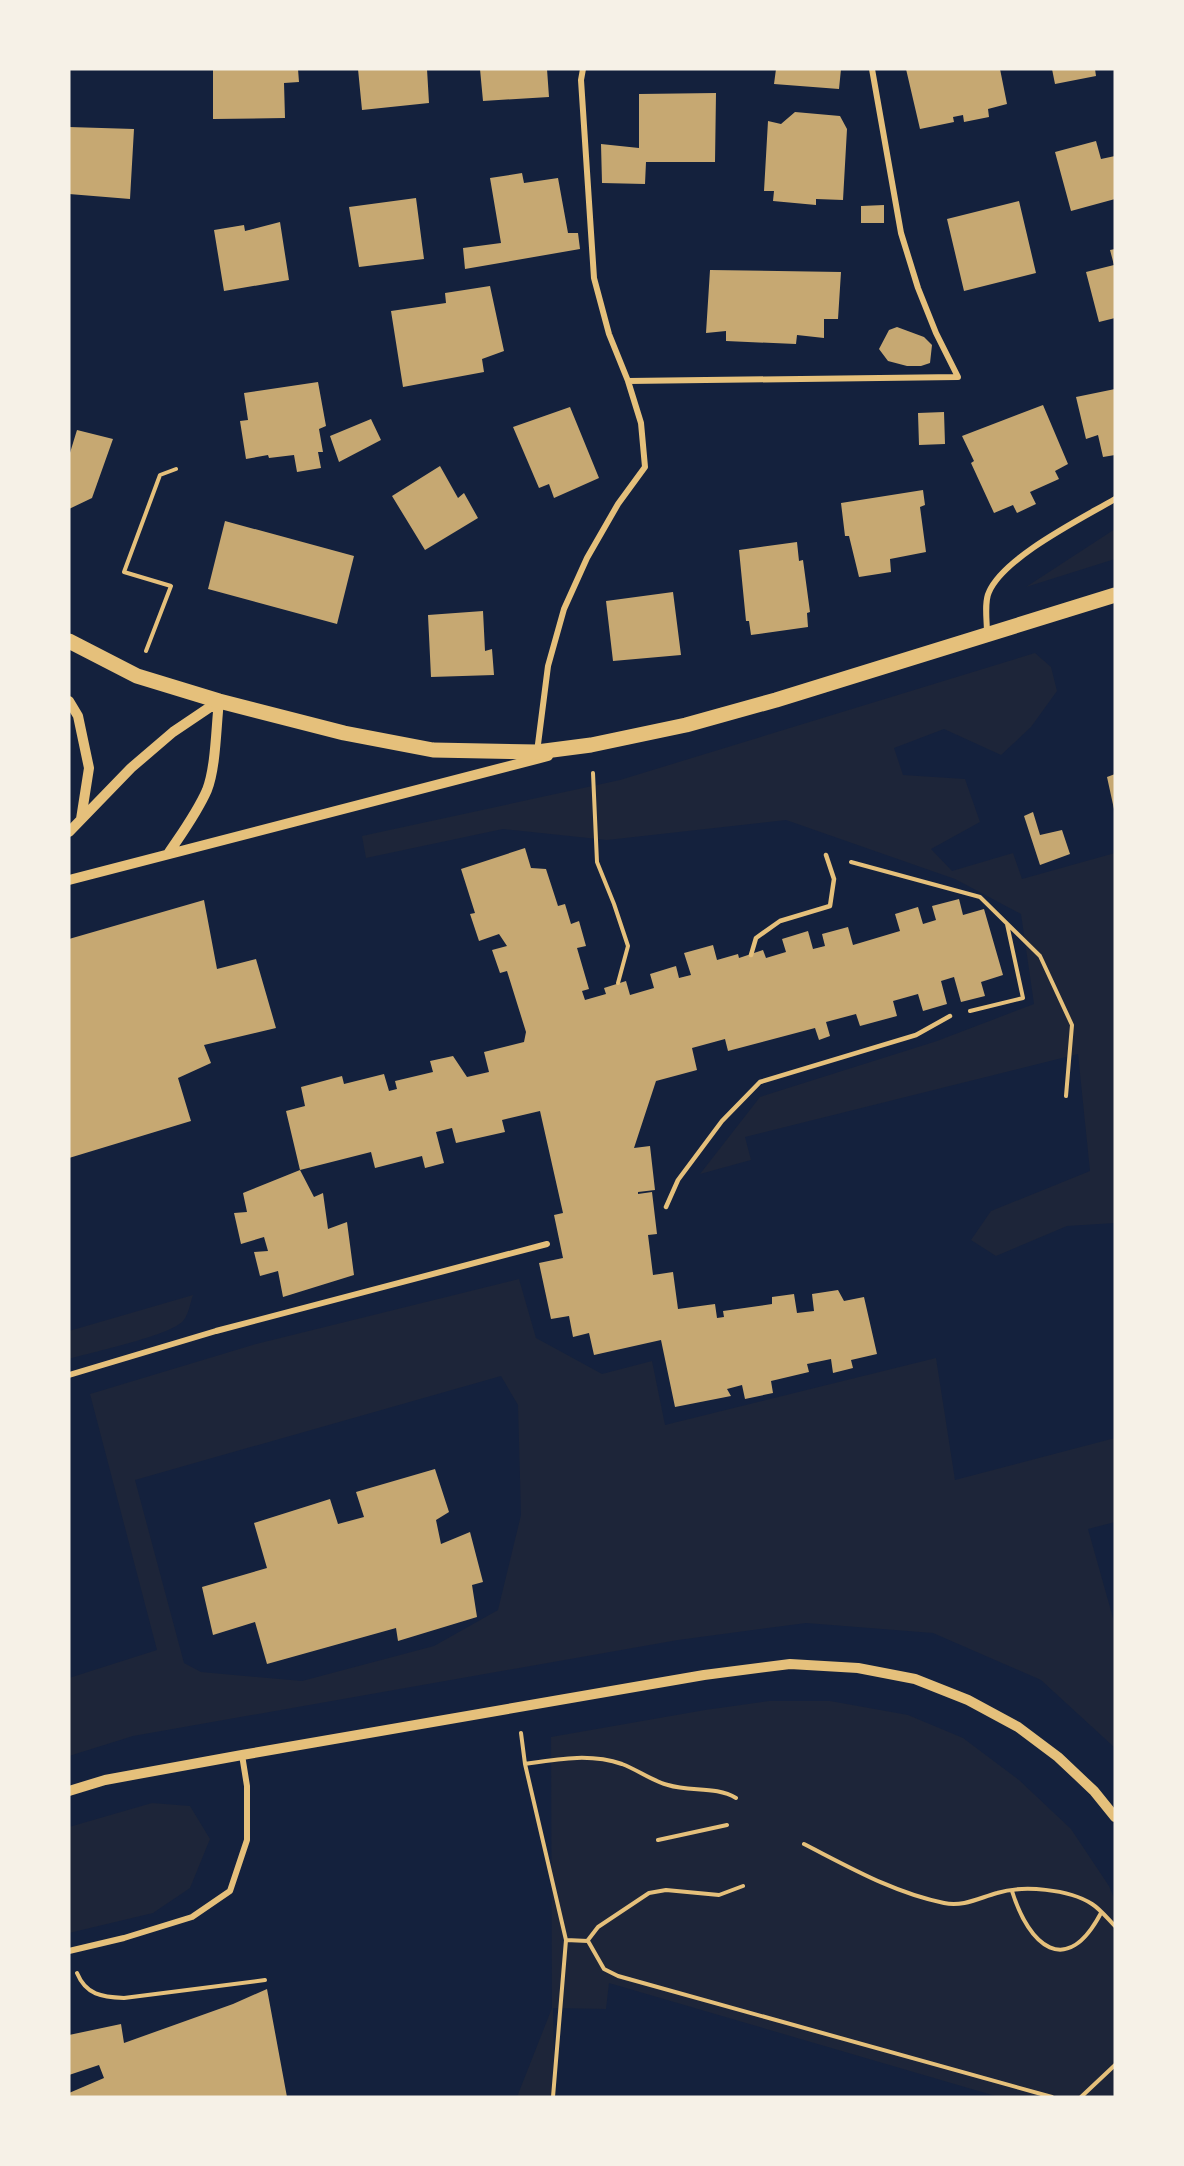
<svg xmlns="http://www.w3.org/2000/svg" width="1184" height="2166" viewBox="0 0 1184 2166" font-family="'DM Sans',sans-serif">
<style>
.green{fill:#1d2539;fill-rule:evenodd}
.building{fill:#c6a872}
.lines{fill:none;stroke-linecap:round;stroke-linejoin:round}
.path{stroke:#e5c07b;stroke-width:4}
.service{stroke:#e5c07b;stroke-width:4.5}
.minor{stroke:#e5c07b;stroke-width:6}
.tertiary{stroke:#e5c07b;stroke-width:10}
.primary{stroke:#e5c07b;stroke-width:15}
</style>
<rect width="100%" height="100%" fill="#14213d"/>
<!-- green -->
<path class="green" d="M1115,529V559L1026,587Z
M1035,653L1051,667L1057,691L1031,727L1001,755L944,729L894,748L903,775L965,779L980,822L931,849L952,871L1013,853L1022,879L1115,853V1223L1067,1226L996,1256L971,1240L991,1211L1090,1171L1078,1054L745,1137L751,1160L700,1174L760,1097L937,1041L1034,1004L1021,914L955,879L786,820L607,840L503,829L366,858L362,836L620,780Z
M519,1279L536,1338L602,1374L652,1361L665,1425L936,1358L955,1480L1115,1438V1522L1088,1529L1115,1625V1748L1041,1680L933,1633L806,1623L678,1640L133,1736L69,1756V1678L157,1650L90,1394L256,1344ZM501,1376L518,1405L521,1515L498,1610L434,1646L302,1681L201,1672L184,1663L135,1480Z
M193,1295C190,1303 189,1314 183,1321C169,1336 92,1352 69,1359V1331Z
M769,1701H830L908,1715L963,1738L1019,1780L1071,1829L1109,1886L1115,1900V2097H999L609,1983L606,2009L553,2008L555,2097H517L552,2008L551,1737L705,1710Z
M152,1803L190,1806L210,1839L190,1888L153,1913L69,1933V1827Z"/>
<!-- building -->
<path class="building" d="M213,69H298L299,82L284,83L285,118L213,119Z
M358,69H427L429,103L362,110Z
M480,69H547L549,97L483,101Z
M776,69H841L839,89L774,84Z
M906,69H1000L1007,104L988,109L989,117L964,122L963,115L953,117L954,122L920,129Z
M1052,69H1095L1096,76L1055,84Z
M716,93L715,162H646L645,184L602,183L601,144L639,148V94Z
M795,112L840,116L847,129L843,200L816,199V205L773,201L774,191H764L768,121L781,124Z
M69,127L134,129L130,199L69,194Z
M1096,141L1101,159L1115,156V199L1071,211L1055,152Z
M522,173L524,183L558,178L568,233H578L580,249L465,269L463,248L501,243L490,178Z
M416,198L424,259L359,267L349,207Z
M1019,201L1036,273L964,291L947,219Z
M884,205V223H861V206Z
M280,222L289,280L224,291L214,230L244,225L245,231Z
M1115,249V318L1099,322L1086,272L1114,265L1110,250Z
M710,270L841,272L838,319H824V338L797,335L796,344L726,341V331L706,333Z
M490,286L504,351L482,359L484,372L403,387L391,311L446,303L445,293Z
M897,327L924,337L932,345L930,363L921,366H907L888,361L879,349L889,330Z
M318,382L326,426L319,429L323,452H318L321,468L297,472L294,455L269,458L268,455L246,459L240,421L248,420L244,393Z
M1115,389V455L1103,457L1098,435L1086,439L1076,397Z
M1043,405L1068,464L1055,471L1059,479L1030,492L1036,504L1017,513L1013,505L994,513L971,463L974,461L962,436Z
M570,407L599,478L554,498L549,484L539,488L513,427Z
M944,412L945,444L919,445L918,413Z
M371,419L381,440L339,462L330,436Z
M77,430L113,439L92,498L69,509V456Z
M440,466L458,498L464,493L478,518L425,550L392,496Z
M923,490L925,505L920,507L926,552L890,559L891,572L859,577L849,536H845L841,503Z
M225,521L354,556L337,624L208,589Z
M797,542L799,561L803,560L810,612L807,613L808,627L751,635L749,621H746L739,550Z
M673,592L681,655L613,661L606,601Z
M483,611L485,651L492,649L494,675L431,677L428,615Z
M1115,774V809H1114L1107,777Z
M1033,812L1040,835L1062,830L1070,854L1040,865L1024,816Z
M525,848L531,868L546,869L558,906L565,904L571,924L579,921L586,946L577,948L589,989L582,991L585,1000L606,994L604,988L626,981L630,995L654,988L650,974L676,966L679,978L691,975L684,953L713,945L717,960L738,954L739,958L763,950L766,958L786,952L782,939L808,931L813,949L825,946L822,934L848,927L853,945L900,931L895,914L918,907L923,924L936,920L932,906L959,899L963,915L984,909L1003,975L981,982L985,996L961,1002L954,977L941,981L947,1004L923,1011L918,994L893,1001L897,1016L860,1026L856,1014L826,1022L830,1036L819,1040L815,1028L728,1051L725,1039L692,1048L697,1070L656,1081L634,1148L650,1146L655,1190L638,1192V1194L652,1192L657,1234L648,1235L653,1275L673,1272L678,1309L715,1304L717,1318L724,1317L723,1311L772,1304V1297L794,1294L797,1313L814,1311L812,1294L838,1290L844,1301L864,1297L877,1354L851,1360L853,1368L833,1373L831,1359L807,1364L809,1372L771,1381L773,1393L745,1399L742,1385L727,1389L731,1396L675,1407L661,1340L594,1355L589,1333L573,1337L569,1316L551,1319L539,1263L563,1258L554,1215L563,1213L540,1111L502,1120L505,1132L456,1143L452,1128L436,1132L444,1163L425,1168L422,1156L375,1168L371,1152L300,1170L286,1111L305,1106L301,1087L342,1076L344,1084L384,1074L389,1091L397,1089L395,1081L433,1072L430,1061L453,1056L467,1077L489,1072L484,1052L524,1042L526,1032L507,971L500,973L492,950L507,946L499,934L479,941L470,914L475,913L461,869Z
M204,900L217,969L256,959L276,1028L204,1045L211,1063L178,1078L191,1121L69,1158V939Z
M300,1170L314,1197L323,1193L328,1229L347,1222L354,1275L283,1297L278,1271L260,1276L254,1252L268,1251L264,1237L241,1244L234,1213L247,1212L243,1193Z
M435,1469L449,1512L436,1520L441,1544L470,1532L483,1582L472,1585L477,1617L398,1641L396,1628L267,1664L255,1622L213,1635L202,1587L267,1568L254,1523L330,1499L338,1524L364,1517L356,1492Z
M267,1989L287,2097H69V2093L104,2078L99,2065L69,2075V2035L121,2024L124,2043L233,2004Z"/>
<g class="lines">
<!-- path -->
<path class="path" d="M146,651L171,586L124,572L160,475L176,469
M593,773L597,862L614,904L628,946L618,983
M851,862L980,897L1040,956L1072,1025L1066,1096
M970,1011L1023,998L1007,924
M521,1733L525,1764C558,1759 590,1753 622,1764C638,1770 652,1781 668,1785C690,1792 716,1786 736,1798
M525,1764L566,1940L553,2097
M658,1840L727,1825
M804,1844C849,1867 894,1893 944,1903C963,1907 979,1898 997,1893C1023,1885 1069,1889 1092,1904C1100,1909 1108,1919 1115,1926
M1012,1891C1029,1946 1066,1979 1101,1913
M566,1940L588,1941L604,1969L618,1976L1052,2097
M588,1940L598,1927L649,1893L666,1890L719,1895L743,1886
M77,1973C86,1995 102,1997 124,1998L265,1980
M1081,2097L1115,2065"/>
<!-- service -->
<path class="service" d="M751,955L756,938L780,921L830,906L834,879L826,855
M666,1207L678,1180L722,1121L760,1082L916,1035L950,1016"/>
<!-- minor -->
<path class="minor" d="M628,381L958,377L936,333L918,288L901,233L872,69
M987,633C987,621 984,602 989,592C1004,557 1081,519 1115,499
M537,752L548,666L564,609L587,558L618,504L645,467L641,423L628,381L609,334L594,278L581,80L583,69
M69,1375L216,1331L547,1244
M69,1951L124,1938L192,1917L230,1891L247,1840V1786L242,1755"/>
<!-- tertiary -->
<path class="tertiary" d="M69,701L78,716L89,768L81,819
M69,832L131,768L173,732L219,701
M168,854C182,833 197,813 207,790C216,767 216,727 219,701
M69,880L548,756
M69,1791L105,1780L242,1755L704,1675L790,1664L858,1668L915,1679L968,1700L1018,1727L1058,1757L1094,1791L1115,1817"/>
<!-- primary -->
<path class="primary" d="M69,641L137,676L219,701L344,733L433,750L537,752L591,745L686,725L776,700L1115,595"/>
</g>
<!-- border -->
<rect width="1184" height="2166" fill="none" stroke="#f6f1e7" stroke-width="141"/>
</svg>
